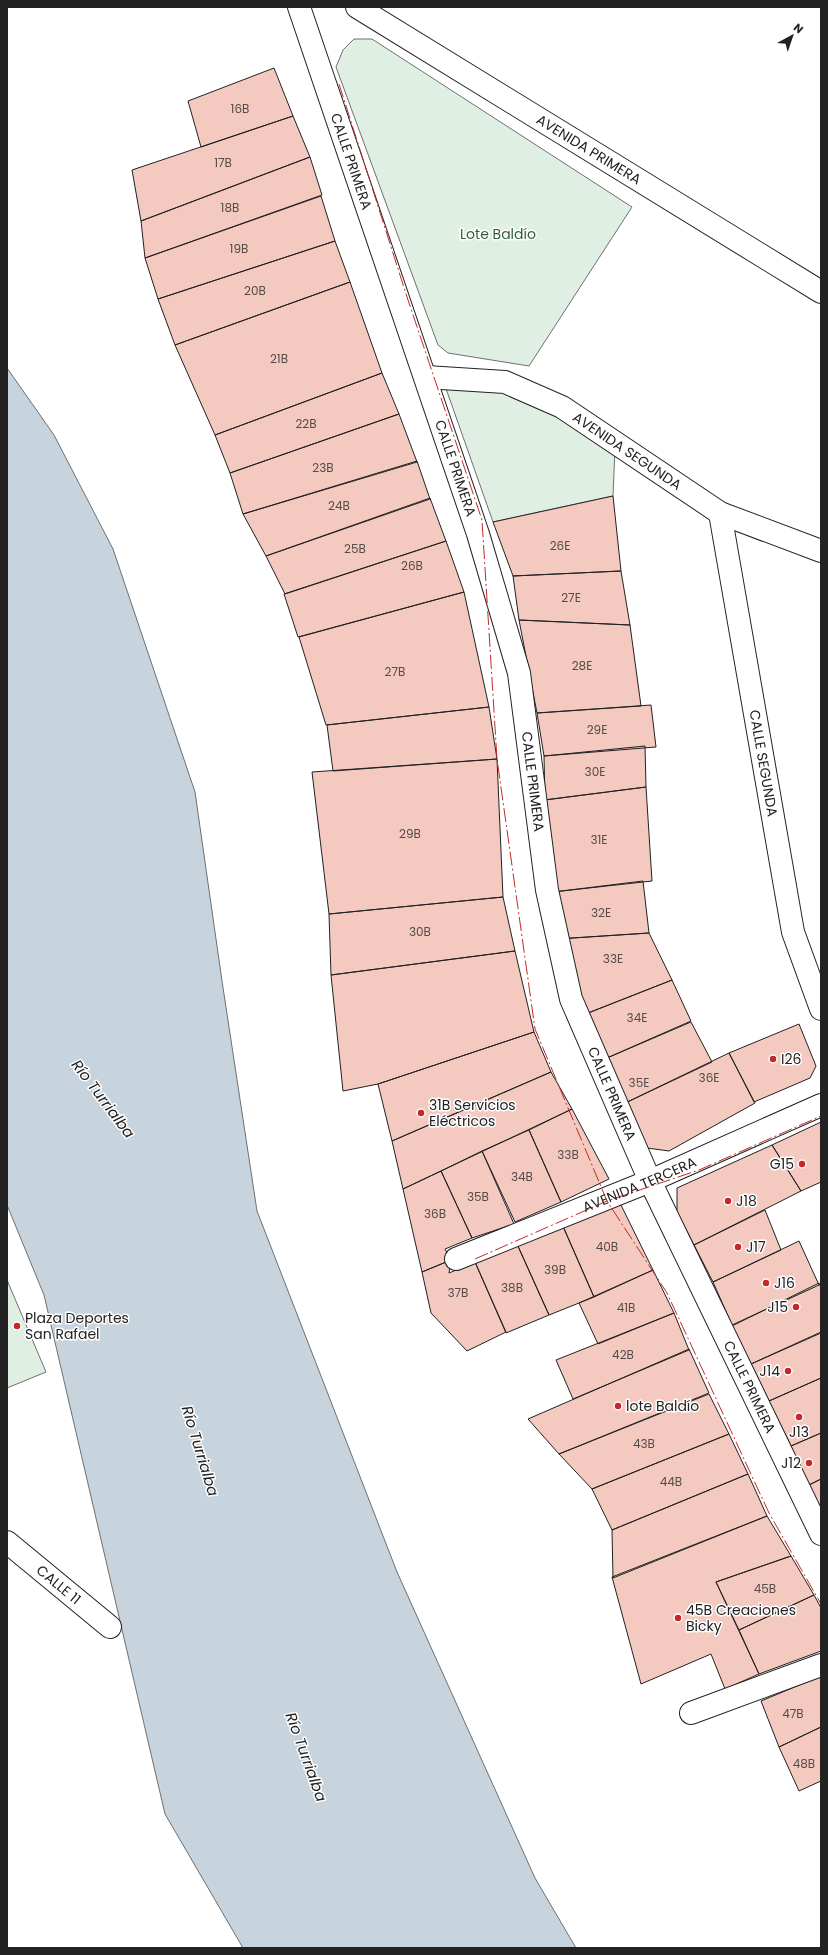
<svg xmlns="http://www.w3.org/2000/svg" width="828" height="1955" viewBox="0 0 828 1955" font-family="Poppins,sans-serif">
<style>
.green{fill:#e0efe3;stroke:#6f6f6f}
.water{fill:#c7d3dd;stroke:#6f6f6f}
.building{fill:#f3c9c0;stroke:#222}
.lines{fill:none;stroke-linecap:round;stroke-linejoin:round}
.street-casing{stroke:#222;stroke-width:24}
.street{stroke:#fff;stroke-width:22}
.power{stroke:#c62828;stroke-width:1;stroke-dasharray:14 3 2 3;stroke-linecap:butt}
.poi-dot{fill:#c62828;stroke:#fff;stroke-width:1.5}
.labels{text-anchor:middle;stroke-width:3;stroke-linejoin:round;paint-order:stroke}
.number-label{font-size:12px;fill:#564c4a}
.street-label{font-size:14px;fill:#222;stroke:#fff}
.park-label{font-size:14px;fill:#2f5e38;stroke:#fff}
.poi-label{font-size:14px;fill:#222;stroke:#fff;text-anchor:start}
.water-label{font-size:15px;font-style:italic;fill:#222;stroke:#fff}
</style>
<rect width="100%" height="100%" fill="#fff"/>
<!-- green -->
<path class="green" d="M354,39H372L632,207L529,366L448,353L438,345L336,67L343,50Z
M443,380L540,399L615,448L613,496L493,522Z
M7,1280L46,1372L7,1388Z"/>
<!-- water -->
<path class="water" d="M7,368L54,435L113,549L195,792L222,981L257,1211L397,1572L535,1878L576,1948H243L165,1814L44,1295L7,1205Z"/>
<!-- building -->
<path class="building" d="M274,68L293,116L201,147L188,101Z
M293,116L310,157L141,221L132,170Z
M310,157L322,195L145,258L141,221Z
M321,196L335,241L158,299L145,258Z
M335,241L350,282L175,345L158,299Z
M350,282L382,373L215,435L175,345Z
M382,373L399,414L230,473L215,435Z
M399,414L417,462L243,514L230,473Z
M417,461L430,499L266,556L243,514Z
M613,496L621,571L513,576L493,522Z
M430,498L446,541L285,594L266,556Z
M446,541L464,592L298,637L284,594Z
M621,571L630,625L519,620L513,576Z
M464,592L489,707L326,725L299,637Z
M519,620L630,625L641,706L537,713Z
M651,705L656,747L544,756L537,713Z
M489,707L497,759L333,771L327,725Z
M645,746L646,787L545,800L544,756Z
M497,759L503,897L329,914L312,772Z
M646,787L652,881L553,892L544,800Z
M643,881L649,933L557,939L553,892Z
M503,897L515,951L331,975L329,914Z
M649,933L672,980L583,1015L557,939Z
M515,951L534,1032L378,1084L343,1091L331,975Z
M672,980L691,1021L600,1061L583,1015Z
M691,1022L712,1062L621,1105L600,1061Z
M799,1024L816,1066L810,1078L754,1102L729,1053Z
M534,1032L551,1072L392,1141L378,1084Z
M729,1053L755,1103L669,1151L647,1148L621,1105Z
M551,1072L572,1109L403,1189L392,1141Z
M572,1109L609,1179L561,1202L529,1130Z
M821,1122V1182L801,1191L772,1145Z
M529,1130L561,1202L515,1222L482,1151Z
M772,1145L801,1191L694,1245L677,1212V1188Z
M482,1151L514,1224L472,1238L441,1171Z
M441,1171L472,1238L445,1249L451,1260L422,1272L403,1189Z
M618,1199L653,1270L594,1297L562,1224Z
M765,1210L781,1250L713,1282L694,1245Z
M562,1224L594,1297L549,1315L517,1244Z
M799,1241L819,1285L732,1325L713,1282Z
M517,1244L549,1315L506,1333L475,1262Z
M451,1260L449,1273L475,1262L506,1332L467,1351L431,1313L422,1272Z
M653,1270L674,1313L598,1344L579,1303Z
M819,1283L821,1288V1332L751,1364L732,1326Z
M674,1313L689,1350L573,1399L556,1360Z
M821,1333V1378L769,1401L751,1364Z
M689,1349L709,1393L559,1454L528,1419Z
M821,1378V1433L791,1446L769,1401Z
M709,1394L729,1434L592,1489L559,1454Z
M821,1433V1479L807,1486L791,1446Z
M729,1434L748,1474L612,1530L592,1489Z
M748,1474L767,1516L613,1578L612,1530Z
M821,1479V1518L807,1486Z
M767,1516L791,1556L716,1582L759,1674L725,1689L711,1654L641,1684L612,1577Z
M791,1556L814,1595L739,1630L716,1582Z
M814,1595L821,1608V1651L759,1674L739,1630Z
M821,1676V1727L779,1747L761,1701Z
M821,1727V1781L799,1791L779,1747Z"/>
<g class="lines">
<!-- street casing -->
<g class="street-casing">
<g id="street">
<path id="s1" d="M299,7L478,534L519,673L547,890L571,999L650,1181L821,1534"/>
<path id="s2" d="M357,7L821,292"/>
<path id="s3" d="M426,377L505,382L562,407L720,513L821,551"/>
<path id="s4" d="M720,513L793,932L821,1009"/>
<path id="s5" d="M456,1259L650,1181L821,1105"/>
<path id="s6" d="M7,1542L110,1627"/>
<path d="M691,1713L821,1665"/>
</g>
</g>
<!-- street -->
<use href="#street" class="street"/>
<!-- power -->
<path class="power" d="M339,84L407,297L482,520L497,759L535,1029L607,1201L699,1170L821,1116
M475,1259L607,1201L667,1293L769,1513L821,1604"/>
</g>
<!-- markers -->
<g class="poi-dot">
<circle cx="773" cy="1059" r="4"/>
<circle cx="421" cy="1113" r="4"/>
<circle cx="802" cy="1164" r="4"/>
<circle cx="728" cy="1201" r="4"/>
<circle cx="738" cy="1247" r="4"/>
<circle cx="766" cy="1283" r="4"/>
<circle cx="796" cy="1307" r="4"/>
<circle cx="17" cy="1326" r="4"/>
<circle cx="788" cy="1371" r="4"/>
<circle cx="618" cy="1406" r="4"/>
<circle cx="799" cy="1417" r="4"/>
<circle cx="809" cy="1463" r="4"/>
<circle cx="678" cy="1618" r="4"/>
</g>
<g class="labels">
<!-- number labels -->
<g class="number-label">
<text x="240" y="113">16B</text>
<text x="223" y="167">17B</text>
<text x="230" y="212">18B</text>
<text x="239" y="253">19B</text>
<text x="255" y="295">20B</text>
<text x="279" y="363">21B</text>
<text x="306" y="428">22B</text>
<text x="323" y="472">23B</text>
<text x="339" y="510">24B</text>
<text x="560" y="550">26E</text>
<text x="355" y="553">25B</text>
<text x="412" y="570">26B</text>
<text x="571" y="602">27E</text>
<text x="582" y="670">28E</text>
<text x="395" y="676">27B</text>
<text x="597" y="734">29E</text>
<text x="595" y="776">30E</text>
<text x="410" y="838">29B</text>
<text x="599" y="844">31E</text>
<text x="601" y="917">32E</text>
<text x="420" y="936">30B</text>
<text x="613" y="963">33E</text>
<text x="637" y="1022">34E</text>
<text x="709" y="1082">36E</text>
<text x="639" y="1087">35E</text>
<text x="568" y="1159">33B</text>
<text x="522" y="1181">34B</text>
<text x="478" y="1201">35B</text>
<text x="435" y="1218">36B</text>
<text x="607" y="1251">40B</text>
<text x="555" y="1274">39B</text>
<text x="512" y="1292">38B</text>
<text x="458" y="1297">37B</text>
<text x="626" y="1312">41B</text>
<text x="623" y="1359">42B</text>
<text x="644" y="1448">43B</text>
<text x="671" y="1486">44B</text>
<text x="765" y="1593">45B</text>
<text x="793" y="1718">47B</text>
<text x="804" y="1768">48B</text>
</g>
<!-- street labels -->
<g class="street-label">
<text dy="5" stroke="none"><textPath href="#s2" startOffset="272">AVENIDA PRIMERA</textPath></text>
<text dy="5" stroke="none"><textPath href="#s1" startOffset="163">CALLE PRIMERA</textPath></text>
<text dy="5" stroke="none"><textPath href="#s3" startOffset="220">AVENIDA SEGUNDA</textPath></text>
<text dy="5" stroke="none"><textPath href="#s1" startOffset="487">CALLE PRIMERA</textPath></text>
<text dy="5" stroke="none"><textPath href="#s4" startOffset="254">CALLE SEGUNDA</textPath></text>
<text dy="5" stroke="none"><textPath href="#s1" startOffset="811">CALLE PRIMERA</textPath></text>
<text dy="5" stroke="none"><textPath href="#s1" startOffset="1135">CALLE PRIMERA</textPath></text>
<text dy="5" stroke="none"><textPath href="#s5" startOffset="198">AVENIDA TERCERA</textPath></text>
<text dy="5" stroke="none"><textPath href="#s1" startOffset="1459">CALLE PRIMERA</textPath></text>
<text dy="5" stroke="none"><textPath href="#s6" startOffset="67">CALLE 11</textPath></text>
</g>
<!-- park labels -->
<g class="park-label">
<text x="498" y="239">Lote Baldío</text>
</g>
<!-- poi labels -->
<g class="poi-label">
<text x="781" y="1064">I26</text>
<text x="429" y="1110">31B Servicios<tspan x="429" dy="16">Eléctricos</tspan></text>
<text x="794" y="1169" text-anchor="end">G15</text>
<text x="736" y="1206">J18</text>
<text x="746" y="1252">J17</text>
<text x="774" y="1288">J16</text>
<text x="788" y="1312" text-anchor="end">J15</text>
<text x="25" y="1323">Plaza Deportes<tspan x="25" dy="16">San Rafael</tspan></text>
<text x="780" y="1376" text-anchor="end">J14</text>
<text x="626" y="1411">lote Baldío</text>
<text x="799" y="1437" text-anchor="middle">J13</text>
<text x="801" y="1468" text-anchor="end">J12</text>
<text x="686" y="1615">45B Creaciones<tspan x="686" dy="16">Bicky</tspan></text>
</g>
<!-- water labels -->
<g class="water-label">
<text transform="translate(103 1099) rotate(53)" y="5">Río Turrialba</text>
<text transform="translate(200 1451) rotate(73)" y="5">Río Turrialba</text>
<text transform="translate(306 1757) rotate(70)" y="5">Río Turrialba</text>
</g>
</g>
<!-- border -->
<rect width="828" height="1955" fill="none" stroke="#222222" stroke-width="16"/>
<!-- north arrow -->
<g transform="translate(792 36) rotate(40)" stroke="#ffffff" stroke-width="3" paint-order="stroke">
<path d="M0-3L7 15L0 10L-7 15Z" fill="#222222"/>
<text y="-6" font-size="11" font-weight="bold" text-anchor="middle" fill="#222222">N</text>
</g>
</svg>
